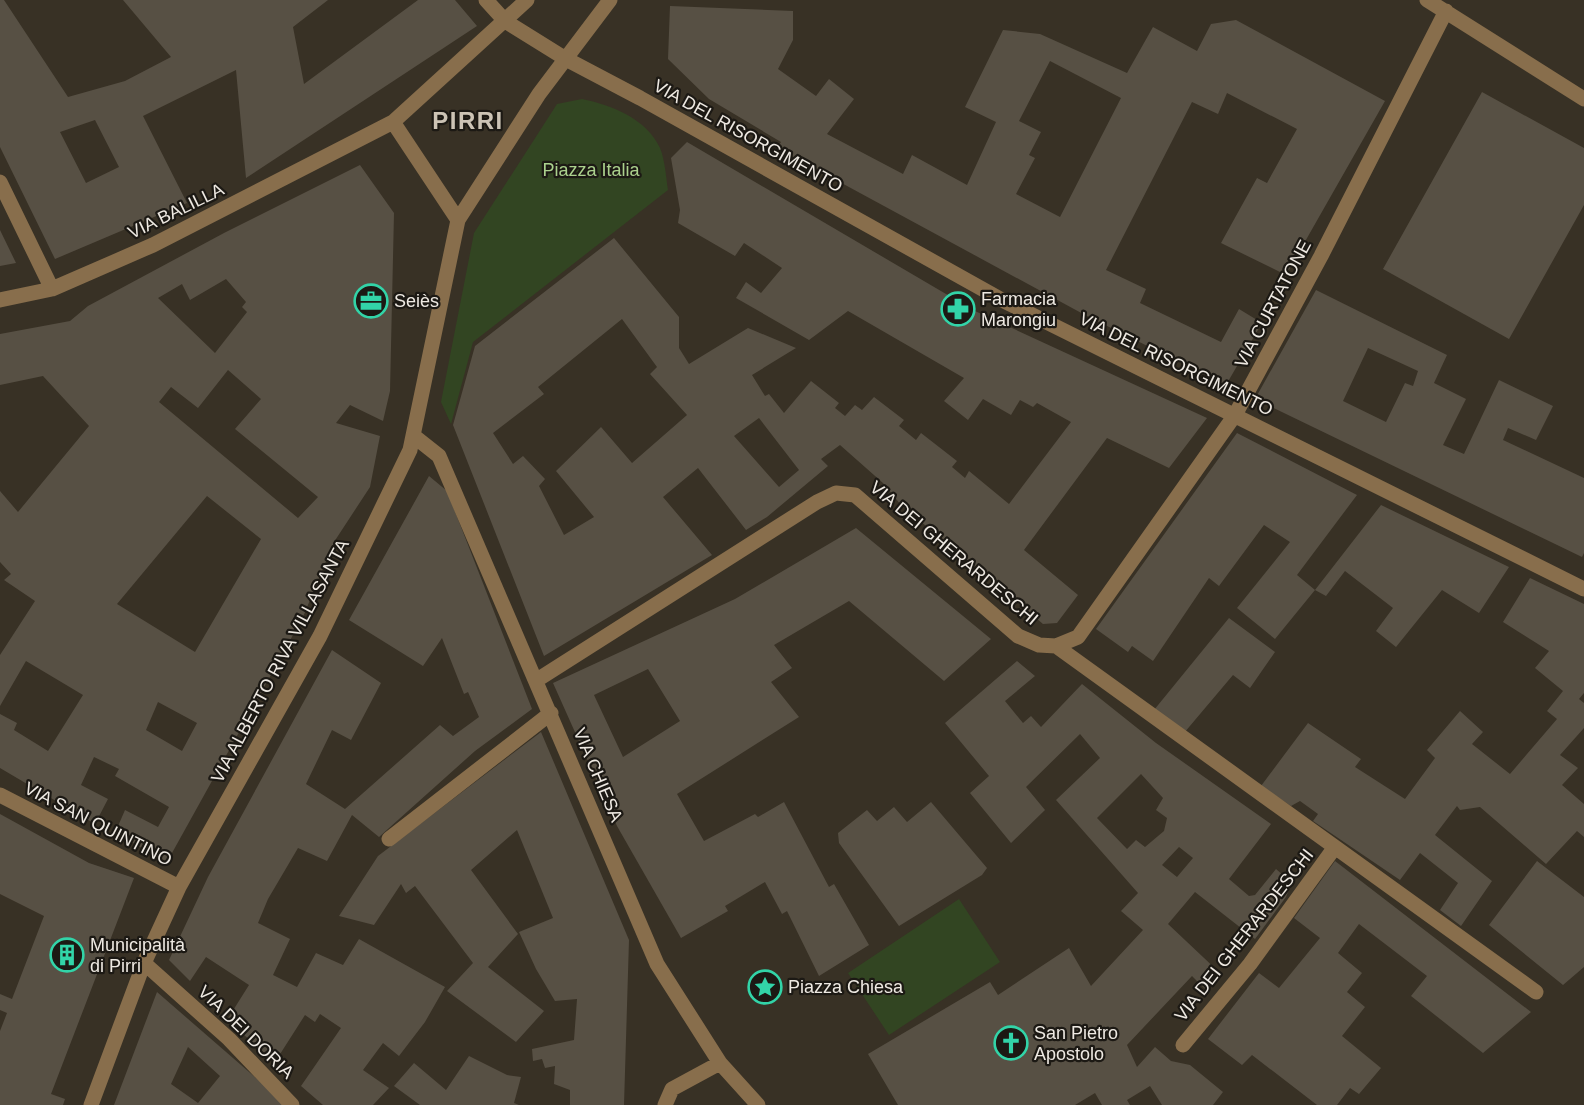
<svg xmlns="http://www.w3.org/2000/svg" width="1584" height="1105" viewBox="0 0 1584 1105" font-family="Arial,sans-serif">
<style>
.green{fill:#324522}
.building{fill:#575044;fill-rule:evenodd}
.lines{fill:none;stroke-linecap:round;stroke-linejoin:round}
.minor{stroke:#886e4c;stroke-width:15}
.labels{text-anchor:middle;stroke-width:4.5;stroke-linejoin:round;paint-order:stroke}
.street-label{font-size:18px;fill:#eee9e2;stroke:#1c1914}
.park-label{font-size:18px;fill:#abd18d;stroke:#1c1914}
.poi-label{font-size:18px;fill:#eee9e2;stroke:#1c1914;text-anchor:start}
.district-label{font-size:24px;font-weight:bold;letter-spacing:1.5px;fill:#ccc3b5;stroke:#1c1914}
</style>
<rect width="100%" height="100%" fill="#383125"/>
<!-- green -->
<path class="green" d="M582,99C611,105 646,118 660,148C665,160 666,177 668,190L473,342L451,424L441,402L474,233L557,104Z
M959,899L1000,962L889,1035L848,973Z"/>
<!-- building -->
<path class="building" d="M0,0H4L68,97L125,81L171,57L123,0H328L293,27L304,84L418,0H455L477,26L246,178L236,70L143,116L187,203L55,259L0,147ZM95,120L119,167L86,183L60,132Z
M670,6L793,11V40L778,69L816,96L829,79L854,99L827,134L903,174L912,155L967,185L996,122L965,107L1003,30L1040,34L1127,73L1153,27L1197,51L1211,24L1236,20L1385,101L1286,275L1221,243L1257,178L1267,183L1297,129L1227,93L1218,114L1192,102L1106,270L1146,289L1140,303L1221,342L1239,309L1262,323L1226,385L1085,315L777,148L781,142L709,99L668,59ZM1050,61L1121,98L1060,217L1016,194L1035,158L1029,155L1041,132L1019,121Z
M1482,92L1584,148V205L1509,339L1383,269Z
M687,142L975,311L1207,418L1169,468L1107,438L1024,550L1078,595L1057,623L1043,624L901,505L883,483L840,445L821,459L828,466L767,517L746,530L698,468L663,497L712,555L544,656L453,425L475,346L614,238L679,317V348L689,364L748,328L796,348L752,375L765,396L769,394L784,413L811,381L839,403L835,408L845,416L855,405L862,410L874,397L904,420L899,426L916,440L921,433L957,461L952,467L965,478L969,471L1009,504L1071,422L1037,403L1033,407L1020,400L1011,415L983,399L968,420L944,401L964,378L848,311L809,340L736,298L746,282L761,293L782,268L744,243L735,256L678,223L680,210L671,158ZM622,319L657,367L650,374L687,415L632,463L601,427L556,471L594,517L564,535L539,486L545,479L523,456L513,464L493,433L544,394L538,387ZM759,418L799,470L779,487L734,436Z
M360,165L394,213L390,391L383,421L350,405L336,423L380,436L370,487L334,542L303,617L167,862L115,833L125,810L158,827L169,807L115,776L119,769L94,757L81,785L108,799L95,824L0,768V714L17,723L14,730L48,751L83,695L26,661L0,706V655L35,601L4,580L11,574L0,562V491L18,512L89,426L43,376L0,385V334L70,321L88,306L224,233ZM226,279L246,302L242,307L247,312L215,353L158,298L182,284L190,300ZM228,370L261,399L235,429L318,497L298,518L159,402L171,387L198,408ZM207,496L261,539L195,652L117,604ZM158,702L197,723L182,751L146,730Z
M0,230L16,263L0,266Z
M1316,290L1447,355L1434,383L1466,399L1443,445L1464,454L1499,380L1553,406L1536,440L1508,428L1503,440L1584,478V553L1582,557L1255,399ZM1368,348L1418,371L1413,386L1405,383L1386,422L1343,401Z
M1237,433L1357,495L1297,575L1315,590L1275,639L1237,608L1290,542L1264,525L1219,586L1209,578L1153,661L1132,646L1128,652L1096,629Z
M429,476L447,491L532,709L475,751L379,837L352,815L327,861L298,848L268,899L258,923L290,939L273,975L297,987L316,953L343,965L359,939L445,987L425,1022L399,1056L383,1043L363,1070L389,1088L373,1105H323L301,1086L341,1028L320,1014L315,1022L305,1015L275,1062L227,1020L249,985L206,957L190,981L169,960L208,877L332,650L381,683L351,740L332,730L306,784L345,809L440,725L453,736L479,717L468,692L464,694L442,638L423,666L349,620Z
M1381,505L1509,567L1479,613L1442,590L1396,647L1376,631L1393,608L1345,571L1326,596L1315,590Z
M856,528L991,639L944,681L849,601L774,645L792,668L771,682L799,717L677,794L704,841L755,814L758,817L784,802L829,887L834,884L869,945L819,976L787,911L782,914L765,882L725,906L728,911L681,938L617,826L553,683L735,599ZM648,669L680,721L623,757L594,695Z
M1530,578L1584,604V693L1579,699L1584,703V728L1560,755L1578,768L1562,785L1584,804V837L1577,831L1546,864L1480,807L1460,810L1457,806L1435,835L1492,881L1461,926L1440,910L1458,883L1420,853L1400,880L1313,821L1318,814L1300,801L1291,806L1261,786L1308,723L1361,759L1355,767L1405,799L1435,758L1427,750L1460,711L1483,732L1472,744L1510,774L1557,719L1547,711L1563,691L1535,668L1549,651L1503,622Z
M1229,618L1275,652L1250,688L1233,675L1184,733L1154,710Z
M1017,661L1035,676L1005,701L1023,723L1031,716L1041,727L1082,684L1156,743L1271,824L1229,879L1249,896L1255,895L1276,869L1292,883L1286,897L1255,939L1195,892L1168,924L1221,974L1206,990L1192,976L1127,1045L1137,1067L1155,1047L1171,1061L1190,1065L1223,1092L1213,1105H1162L1150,1086L1127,1100L1130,1105H1102L1095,1093L1075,1105H898L868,1054L990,982L998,995L1069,948L1091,986L1143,930L1121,911L1138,893L1056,800L1100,758L1080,734L1026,787L1045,810L1011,843L970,793L989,776L945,723ZM1141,774L1163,798L1156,810L1167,818L1164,831L1145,847L1136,840L1127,849L1097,818ZM1179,847L1193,858L1177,877L1162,865Z
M541,732L629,940L624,1105H570V1090L554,1084L555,1066L545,1068L542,1059L533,1061L532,1049L574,1040L577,999L555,1001L536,969L519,932L553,918L517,830L471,870L518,934L488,967L544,1011L516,1042L447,991L473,963L415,886L406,893L401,884L374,925L339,916L378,856Z
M931,802L987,868L982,875L899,926L839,843L838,833L867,810L877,821L894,807L907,822Z
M0,814L89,863L134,878L51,1094L65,1099L63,1105H0V1031L7,1013L0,1010V994L12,999L44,916L0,894Z
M1335,861L1531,1012L1483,1053L1411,996L1427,976L1359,924L1338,953L1362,973L1347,992L1365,1007L1342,1036L1381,1068L1359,1094L1350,1088L1337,1105H1317L1252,1055L1242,1065L1208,1039L1259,973L1279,988L1320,938L1294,918Z
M1537,861L1584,897V967L1563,985L1489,925Z
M157,992L287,1105H114ZM188,1047L220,1076L198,1103L171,1084Z
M469,1056L507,1075L521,1077L514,1103L519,1105H420L394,1086L414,1063L446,1090Z"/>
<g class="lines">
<!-- minor -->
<path class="minor" d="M486,0L505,21L566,59L640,98L1002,300L1584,589
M1427,0L1584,99
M393,122L458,220
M0,182L52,289
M0,300L52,289L153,245L393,122L527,0
M415,437L439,456L657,964L720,1063L758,1105
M1056,646L1078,637L1235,415L1321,256L1446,11
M537,680L817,502L836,493L855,495L1018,636L1039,645L1056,646L1536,992
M0,795L179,887
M389,839L551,713
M144,963L229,1039L292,1105
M1183,1045L1250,964L1335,847
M91,1105L144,963L179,887L320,636L410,450L458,220L539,94L610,0
M665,1105L672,1089L720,1063"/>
</g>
<!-- icons -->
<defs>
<g id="office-ring" transform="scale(1.725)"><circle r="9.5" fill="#1c1914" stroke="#32d4a8" stroke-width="1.5"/><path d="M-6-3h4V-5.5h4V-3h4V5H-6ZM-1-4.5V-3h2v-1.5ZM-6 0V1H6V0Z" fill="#32d4a8"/></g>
<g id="pharmacy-ring" transform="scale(1.725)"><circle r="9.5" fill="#1c1914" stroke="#32d4a8" stroke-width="1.5"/><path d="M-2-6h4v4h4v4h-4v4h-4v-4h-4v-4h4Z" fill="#32d4a8"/></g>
<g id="building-ring" transform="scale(1.725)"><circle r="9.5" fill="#1c1914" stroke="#32d4a8" stroke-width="1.5"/><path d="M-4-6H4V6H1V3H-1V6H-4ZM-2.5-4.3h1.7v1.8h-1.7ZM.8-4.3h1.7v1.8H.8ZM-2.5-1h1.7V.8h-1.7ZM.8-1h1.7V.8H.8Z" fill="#32d4a8"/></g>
<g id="sight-ring" transform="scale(1.725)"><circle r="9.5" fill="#1c1914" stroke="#32d4a8" stroke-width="1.5"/><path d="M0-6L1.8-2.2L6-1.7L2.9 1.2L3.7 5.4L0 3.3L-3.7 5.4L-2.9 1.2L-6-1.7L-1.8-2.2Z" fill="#32d4a8"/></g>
<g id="church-ring" transform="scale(1.725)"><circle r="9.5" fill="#1c1914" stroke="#32d4a8" stroke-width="1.5"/><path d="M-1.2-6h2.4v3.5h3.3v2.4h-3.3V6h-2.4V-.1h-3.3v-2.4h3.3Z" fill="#32d4a8"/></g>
</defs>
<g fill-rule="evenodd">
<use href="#office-ring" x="371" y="301"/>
<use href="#pharmacy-ring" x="958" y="309"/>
<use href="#building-ring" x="67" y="955"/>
<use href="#sight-ring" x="765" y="987"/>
<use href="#church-ring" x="1011" y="1043"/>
</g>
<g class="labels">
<!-- street labels -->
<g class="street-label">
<text transform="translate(748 136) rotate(29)" y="6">VIA DEL RISORGIMENTO</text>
<text transform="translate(176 211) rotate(-26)" y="6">VIA BALILLA</text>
<text transform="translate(1273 304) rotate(-62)" y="6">VIA CURTATONE</text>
<text transform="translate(1176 364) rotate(26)" y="6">VIA DEL RISORGIMENTO</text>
<text transform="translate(954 553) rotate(40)" y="6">VIA DEI GHERARDESCHI</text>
<text transform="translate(280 661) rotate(-62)" y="6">VIA ALBERTO RIVA VILLASANTA</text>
<text transform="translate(598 775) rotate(67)" y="6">VIA CHIESA</text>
<text transform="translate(98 824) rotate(27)" y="6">VIA SAN QUINTINO</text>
<text transform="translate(1244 935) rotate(-52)" y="6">VIA DEI GHERARDESCHI</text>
<text transform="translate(246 1032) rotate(44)" y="6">VIA DEI DORIA</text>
</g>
<!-- park labels -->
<g class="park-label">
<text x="591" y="176">Piazza Italia</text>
</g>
<!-- poi labels -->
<g class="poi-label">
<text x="981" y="305">Farmacia<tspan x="981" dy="21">Marongiu</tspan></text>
<text x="394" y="307">Seiès</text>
<text x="90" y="951">Municipalità<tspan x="90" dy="21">di Pirri</tspan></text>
<text x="788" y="993">Piazza Chiesa</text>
<text x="1034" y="1039">San Pietro<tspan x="1034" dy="21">Apostolo</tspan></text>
</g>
<!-- district labels -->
<g class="district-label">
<text x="468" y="129">PIRRI</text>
</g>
</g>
</svg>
